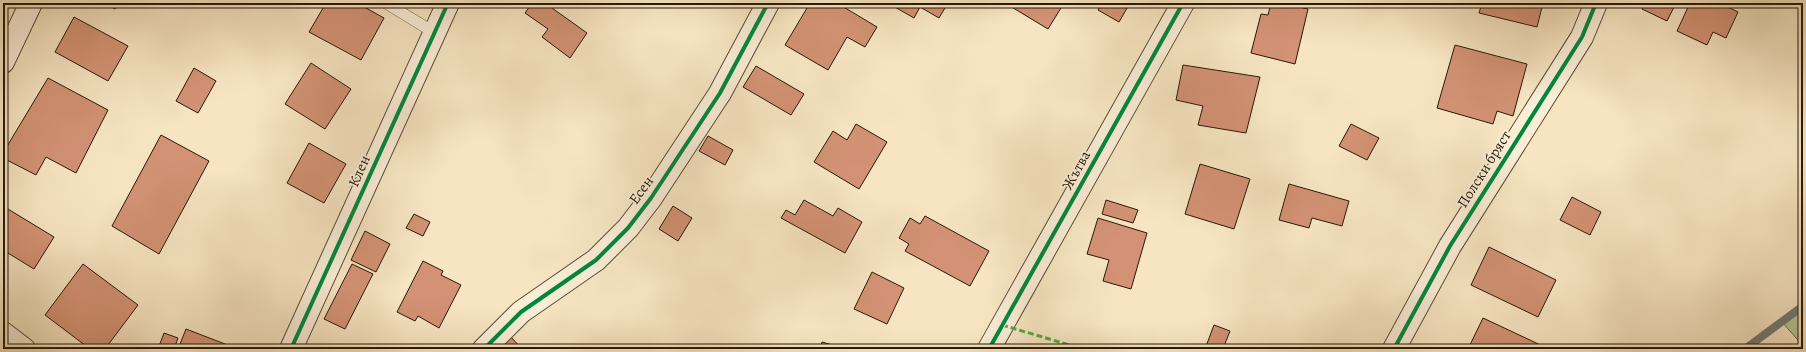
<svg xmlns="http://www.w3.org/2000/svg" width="1806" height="352" viewBox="0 0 1806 352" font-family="Alegreya,serif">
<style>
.green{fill:#b6c698;stroke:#6e704e}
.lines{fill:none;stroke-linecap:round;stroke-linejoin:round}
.stream{stroke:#727b75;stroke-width:8}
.building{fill:#d39275;stroke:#271905}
.service-casing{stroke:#5b4c34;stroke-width:12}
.minor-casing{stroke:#5b4c34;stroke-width:24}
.service{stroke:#faeed7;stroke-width:11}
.minor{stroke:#faeed7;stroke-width:22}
.quiet{stroke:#53a940;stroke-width:3;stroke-dasharray:6 3;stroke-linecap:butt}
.cycleway-casing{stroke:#faeed7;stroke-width:6}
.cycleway{stroke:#00873e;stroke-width:4}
.labels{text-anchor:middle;stroke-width:3.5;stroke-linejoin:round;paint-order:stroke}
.street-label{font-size:15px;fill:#271905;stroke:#faeed7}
</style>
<rect width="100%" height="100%" fill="#f7e5c2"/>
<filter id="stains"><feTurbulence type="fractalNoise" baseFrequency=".005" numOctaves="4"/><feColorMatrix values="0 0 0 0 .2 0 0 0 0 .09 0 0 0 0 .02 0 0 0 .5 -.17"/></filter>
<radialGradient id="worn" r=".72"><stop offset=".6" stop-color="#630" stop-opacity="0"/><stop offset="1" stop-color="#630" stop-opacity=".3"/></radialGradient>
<!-- green -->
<path class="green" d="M1803,306V346L1782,322Z"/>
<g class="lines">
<!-- stream -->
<path class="stream" d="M1745,349L1803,306"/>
</g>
<!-- building -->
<path class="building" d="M104,3H119L115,9Z
M326,3H357L384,18L361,60L309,32Z
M532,3H545L587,33L570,58L542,37L548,29L525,13Z
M810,3H837L877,27L865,47L847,37L828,70L785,45Z
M895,3H948L939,18L920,7L914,18L893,6Z
M1005,3H1064L1048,29Z
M1102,3H1130L1119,22L1098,10Z
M1271,3H1283L1308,9L1295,64L1251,53L1261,14L1268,15Z
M1482,3H1558L1557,7L1543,3L1537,27L1479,13Z
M1645,3H1676L1667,21L1642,9Z
M1690,3H1720L1738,12L1726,38L1713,32L1707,45L1677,31Z
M74,17L128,46L108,81L55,52Z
M1455,45L1527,64L1513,116L1497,111L1493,124L1437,108Z
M311,63L351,89L325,129L285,104Z
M1183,65L1260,77L1246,133L1198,125L1203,106L1176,100Z
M756,66L804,94L791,115L743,87Z
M194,68L216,81L198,113L176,101Z
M48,78L108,110L76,173L46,157L36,175L3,158V153Z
M856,124L887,142L859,189L814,162L833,131L847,140Z
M1351,124L1379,138L1367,160L1339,146Z
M161,135L209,161L159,254L112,226Z
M708,136L733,150L725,165L699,151Z
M309,143L346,164L324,203L287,183Z
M1200,164L1250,179L1234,229L1185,214Z
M1289,184L1349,201L1342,226L1312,218L1309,228L1279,220Z
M1572,197L1601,212L1590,235L1560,220Z
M804,200L833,216L838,208L862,222L845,253L781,218L786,210L795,215Z
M1106,200L1138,210L1133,223L1102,214Z
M3,206L54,237L34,269L3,250Z
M673,206L692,218L678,241L659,229Z
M414,214L430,222L423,236L406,228Z
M925,216L989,251L970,286L905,251L909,244L899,238L910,218L920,224Z
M1098,218L1147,233L1131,289L1103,281L1109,260L1087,254Z
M365,231L390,244L376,272L351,260Z
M1489,247L1556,280L1538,317L1471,285Z
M423,261L443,271L441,275L461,285L439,328L418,316L415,321L397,312Z
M83,264L138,305L105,349H90L45,315Z
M352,264L373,274L345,329L324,319Z
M872,272L904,288L887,324L854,309Z
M1483,318L1549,349H1468Z
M1214,325L1230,331L1223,349H1205Z
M186,329L238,349H178Z
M164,333L178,338L174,349H158Z
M510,336L522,349H496Z
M822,342L846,349H820Z
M630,346L641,349H629Z"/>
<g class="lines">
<!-- service casing -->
<g class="service-casing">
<path id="service" d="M386,3L435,33"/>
</g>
<!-- minor casing -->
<g class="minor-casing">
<path id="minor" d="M3,62L31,3
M3,333L24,349
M291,349L448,3
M484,349L521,312L596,260L628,228L651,198L720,93L768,3
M989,349L1183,3
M1394,349L1450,246L1582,37L1596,3"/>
</g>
<!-- service -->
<use href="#service" class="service"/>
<!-- minor -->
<use href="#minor" class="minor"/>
<!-- quiet -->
<path class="quiet" d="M1002,325L1083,349"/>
<!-- cycleway casing -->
<g class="cycleway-casing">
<path id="cycleway" d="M291,349L448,3
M484,349L521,312L596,260L628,228L651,198L720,93L768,3
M989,349L1183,3
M1394,349L1450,246L1582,37L1596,3"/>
</g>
<!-- cycleway -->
<use href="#cycleway" class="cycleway"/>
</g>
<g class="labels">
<!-- street labels -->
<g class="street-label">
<text transform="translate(1484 169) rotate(-58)" y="5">Полски бряст</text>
<text transform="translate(1076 170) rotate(-61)" y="5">Жътва</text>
<text transform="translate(359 171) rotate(-66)" y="5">Клен</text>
<text transform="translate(641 190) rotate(-54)" y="5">Есен</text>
</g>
</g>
<!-- margin -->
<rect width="1806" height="352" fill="none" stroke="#f7e5c2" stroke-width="16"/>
<rect x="4" y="4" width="1798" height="344" fill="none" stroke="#271905" stroke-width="2"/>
<rect x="8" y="8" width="1790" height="336" fill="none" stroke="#271905"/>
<rect width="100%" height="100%" filter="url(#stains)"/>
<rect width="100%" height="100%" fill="url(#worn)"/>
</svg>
